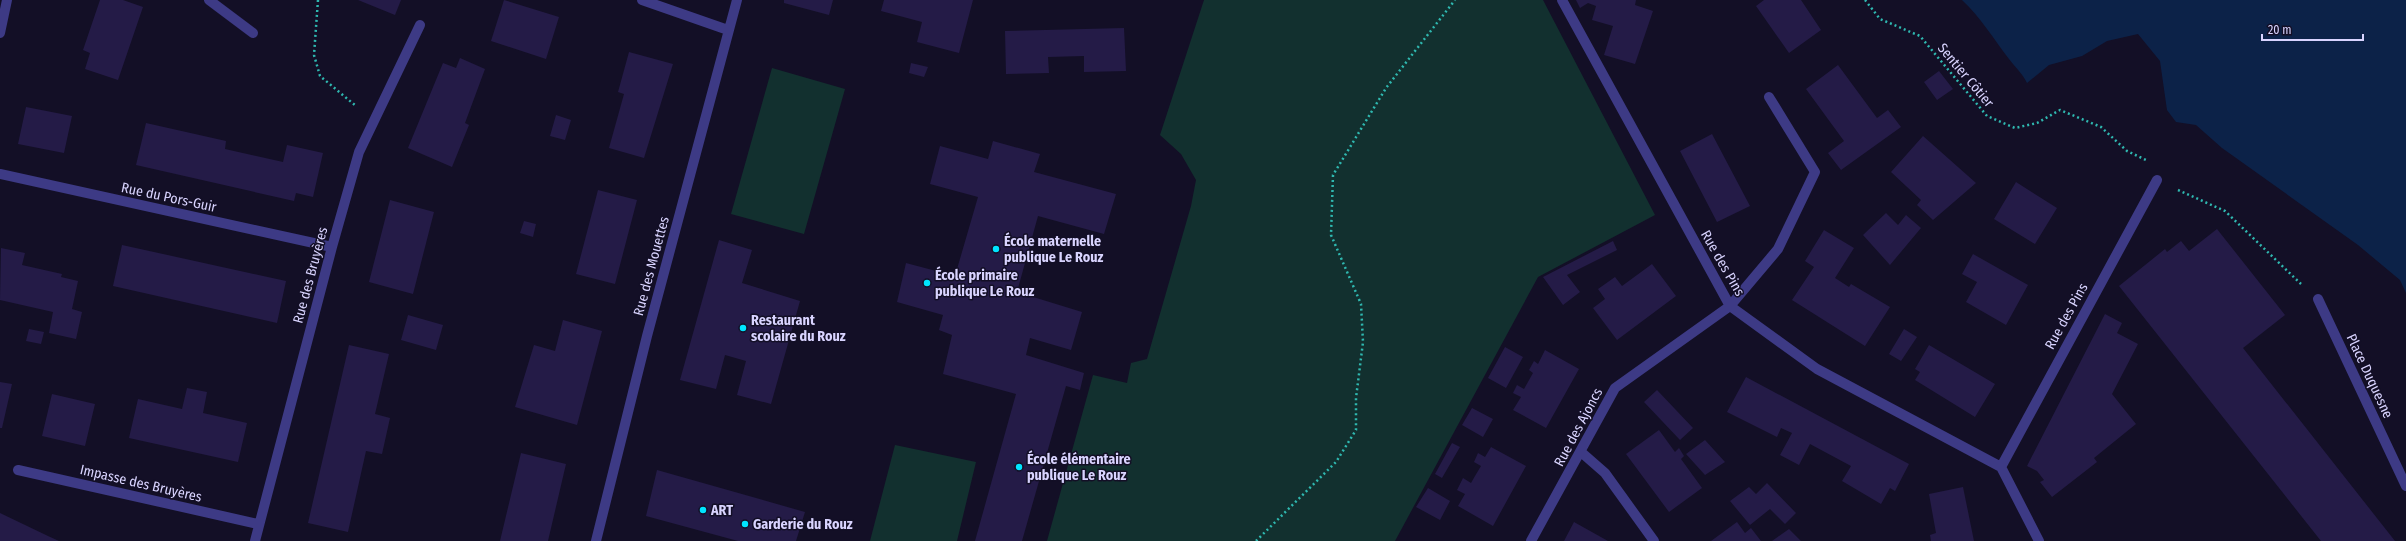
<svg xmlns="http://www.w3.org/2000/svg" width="2406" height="541" viewBox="0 0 2406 541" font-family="'Fira Sans Condensed',sans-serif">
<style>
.green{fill:#12302f}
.water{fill:#0c2248}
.building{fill:#241b47}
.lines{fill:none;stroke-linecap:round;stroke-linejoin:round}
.path{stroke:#2fb8b0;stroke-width:2.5;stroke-dasharray:2 3;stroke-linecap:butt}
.lane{stroke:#3d3a85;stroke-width:10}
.street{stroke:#3d3a85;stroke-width:10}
.poi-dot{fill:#00e5ff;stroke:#130f26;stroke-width:1.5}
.labels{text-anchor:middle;stroke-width:3;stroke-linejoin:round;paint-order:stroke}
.street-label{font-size:14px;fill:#d9d4ff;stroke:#130f26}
.poi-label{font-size:14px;font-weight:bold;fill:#d9d4ff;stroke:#130f26;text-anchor:start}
</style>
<rect width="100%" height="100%" fill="#130f26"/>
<!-- green -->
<path class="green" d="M1204,0H1543L1655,215L1538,277L1395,541H1047L1093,375L1127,383L1131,363L1147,359L1191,206L1196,180L1181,154L1160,135Z
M772,68L845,89L804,234L731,214Z
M895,445L976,462L957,541H870Z"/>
<!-- water -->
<path class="water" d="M1962,0H2406V293L2400,280L2358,245L2222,148L2196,125L2176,122L2167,110L2160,61L2138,34L2107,41L2082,56L2049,65L2027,83C2022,73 2016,68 2009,59C1993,38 1981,18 1962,0Z"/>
<!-- building -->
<path class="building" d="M100,0H123L143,7L118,80L85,69L90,53L83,50Z
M358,0H401L395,15Z
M504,0L559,17L546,59L491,41Z
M784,0H833L829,15L784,3Z
M884,0H973L959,53L917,42L922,22L881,11Z
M1576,0H1636L1635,5L1653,11L1635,64L1604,55L1613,26L1592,20L1596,6L1588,3L1580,8Z
M1764,0H1801L1821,30L1789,53L1756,6Z
M1124,28L1126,71L1084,72V56L1048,57L1049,73L1006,74L1005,31Z
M629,52L673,64L644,158L609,148L624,94L618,92Z
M460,58L485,69L465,123L469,125L452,167L408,148L443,63L456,68Z
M911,63L928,67L924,77L909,73Z
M1838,65L1877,118L1888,110L1901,127L1841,170L1828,153L1844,141L1806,89Z
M1939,71L1953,89L1937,100L1924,82Z
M26,107L72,116L64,153L18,144Z
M556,115L571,120L565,140L550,136Z
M146,123L226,141L225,149L283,162L287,145L323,153L313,197L296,193L294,201L136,165Z
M1712,134L1750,206L1717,222L1680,151Z
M1923,136L1976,183L1933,220L1917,205L1921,200L1891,172Z
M993,141L1040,154L1034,172L1116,194L1104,234L1038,216L1017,292L1082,312L1071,350L1030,338L1026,355L1084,373L1080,390L1066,386L1022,541H975L1016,394L943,374L952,335L939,330L943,315L897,302L906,263L955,276L978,197L930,184L940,146L988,159Z
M2016,182L2057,208L2035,244L1994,219Z
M598,190L637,200L615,284L576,274Z
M390,200L434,212L413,294L369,282Z
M1886,213L1898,225L1906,215L1921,228L1890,265L1863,235Z
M524,221L536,224L533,237L520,233Z
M2217,229L2285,315L2243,348L2395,541H2321L2119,286L2165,249L2167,252L2181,241L2189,251Z
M1824,230L1854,248L1835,278L1849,287L1851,284L1890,307L1865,346L1792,300L1814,267L1805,261Z
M719,240L752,250L742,283L800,301L771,404L737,395L746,361L725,355L716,389L680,380Z
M1613,241L1617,250L1567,275L1580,292L1563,305L1543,277Z
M122,245L286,281L277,323L113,286Z
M1,248L25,253L22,265L62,274L61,277L78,281L72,309L82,312L76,339L49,333L53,312L0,300Z
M1973,254L2028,285L2006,325L1966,302L1977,282L1962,274Z
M1652,264L1676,296L1617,340L1593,308L1605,299L1598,289L1615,277L1622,286Z
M2105,314L2122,323L2117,333L2138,344L2112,394L2136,424L2094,458L2097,462L2052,497L2040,482L2044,480L2037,471L2027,466Z
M408,315L443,325L436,350L401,340Z
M563,320L602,331L577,425L515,407L534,345L555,351Z
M29,329L44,332L41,344L26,341Z
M1904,329L1917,337L1901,361L1889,354Z
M349,345L389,354L375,414L390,418L382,454L366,451L348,532L308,523Z
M1929,345L1995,384L1975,417L1915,380L1920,372L1915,369Z
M1505,347L1523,357L1506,388L1488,378Z
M1545,350L1579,369L1546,428L1513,410L1521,397L1513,393L1517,385L1524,389L1533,373L1529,370L1534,361L1538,364Z
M1746,377L1909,464L1895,491L1890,488L1881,504L1842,481L1851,466L1810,444L1799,465L1780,455L1792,433L1781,428L1777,437L1727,412Z
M0,382L12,384L2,428H0Z
M187,388L207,392L203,413L247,423L238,462L129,438L138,399L182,409Z
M1657,390L1693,428L1680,440L1644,402Z
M52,394L95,404L85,446L42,436Z
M1472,408L1493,419L1483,437L1462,425Z
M1659,430L1675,452L1679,448L1684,456L1681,459L1702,488L1669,512L1626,454Z
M1705,440L1725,462L1705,475L1686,454Z
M1452,443L1460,447L1442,478L1435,474Z
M1491,447L1526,466L1493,526L1458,506L1465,494L1457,490L1463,478L1471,483L1475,476L1481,466L1474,462L1478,453L1485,457Z
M521,453L566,464L548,541H500Z
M657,470L805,512L796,541H738L646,516Z
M1767,483L1796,513L1785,524L1770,509L1750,525L1730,501L1749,487L1756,494Z
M1963,487L1974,541H1931L1930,535L1936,533L1929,494Z
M1428,488L1450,501L1440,520L1416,507Z
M0,513L48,536L59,541H0Z
M1574,522L1608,541H1564Z
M1737,522L1745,533L1751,528L1761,541H1711Z
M1789,529L1801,541H1772Z"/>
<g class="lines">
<!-- path -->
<path class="path" d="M318,0L314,55L320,76L356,106
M1865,0L1880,19L1920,36L1987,116L2015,128L2037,123L2060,110L2101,127L2127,151L2146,160
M2178,190L2225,211L2301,284
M1256,541L1336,462L1356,430V398L1363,342L1361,304L1331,235L1333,175L1386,88L1455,0"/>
<!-- lane -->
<path class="lane" d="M209,0L253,33"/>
<!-- street -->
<path class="street" d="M642,0L728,30
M1562,0L1730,306L1817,369L2001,467L2039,541
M0,33L7,0
M0,174L332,247
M2318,299L2406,486
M1581,452L1605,473L1654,541
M2001,467L2157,180
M18,470L258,524
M255,541L332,247L359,152L420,25
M596,541L647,336L737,0
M1531,541L1615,388L1730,306L1778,249L1815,172L1769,97"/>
</g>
<!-- markers -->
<g class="poi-dot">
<circle cx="996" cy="249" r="4"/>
<circle cx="927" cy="283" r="4"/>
<circle cx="743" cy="328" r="4"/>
<circle cx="1019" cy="467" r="4"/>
<circle cx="703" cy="510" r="4"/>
<circle cx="745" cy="524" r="4"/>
</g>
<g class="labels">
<!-- street labels -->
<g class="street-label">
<text transform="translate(1966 75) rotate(50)" y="5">Sentier Côtier</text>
<text transform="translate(169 197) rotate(12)" y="5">Rue du Pors-Guir</text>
<text transform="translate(1723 263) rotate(60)" y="5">Rue des Pins</text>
<text transform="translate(651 266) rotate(-75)" y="5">Rue des Mouettes</text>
<text transform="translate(310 275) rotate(-75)" y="5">Rue des Bruyères</text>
<text transform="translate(2066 316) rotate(-61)" y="5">Rue des Pins</text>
<text transform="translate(2370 376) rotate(65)" y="5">Place Duquesne</text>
<text transform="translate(1578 427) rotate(-62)" y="5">Rue des Ajoncs</text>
<text transform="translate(141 483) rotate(13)" y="5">Impasse des Bruyères</text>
</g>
<!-- poi labels -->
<g class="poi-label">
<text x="1004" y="246">École maternelle<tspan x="1004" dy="16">publique Le Rouz</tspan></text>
<text x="935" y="280">École primaire<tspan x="935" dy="16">publique Le Rouz</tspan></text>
<text x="751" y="325">Restaurant<tspan x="751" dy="16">scolaire du Rouz</tspan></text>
<text x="1027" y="464">École élémentaire<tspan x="1027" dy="16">publique Le Rouz</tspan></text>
<text x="711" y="515">ART</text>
<text x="753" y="529">Garderie du Rouz</text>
</g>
</g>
<!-- scale -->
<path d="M2262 34v6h101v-6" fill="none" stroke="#d9d4ff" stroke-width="2"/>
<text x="2268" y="34" font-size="12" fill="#d9d4ff" stroke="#130f26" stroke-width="3" paint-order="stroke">20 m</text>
</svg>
